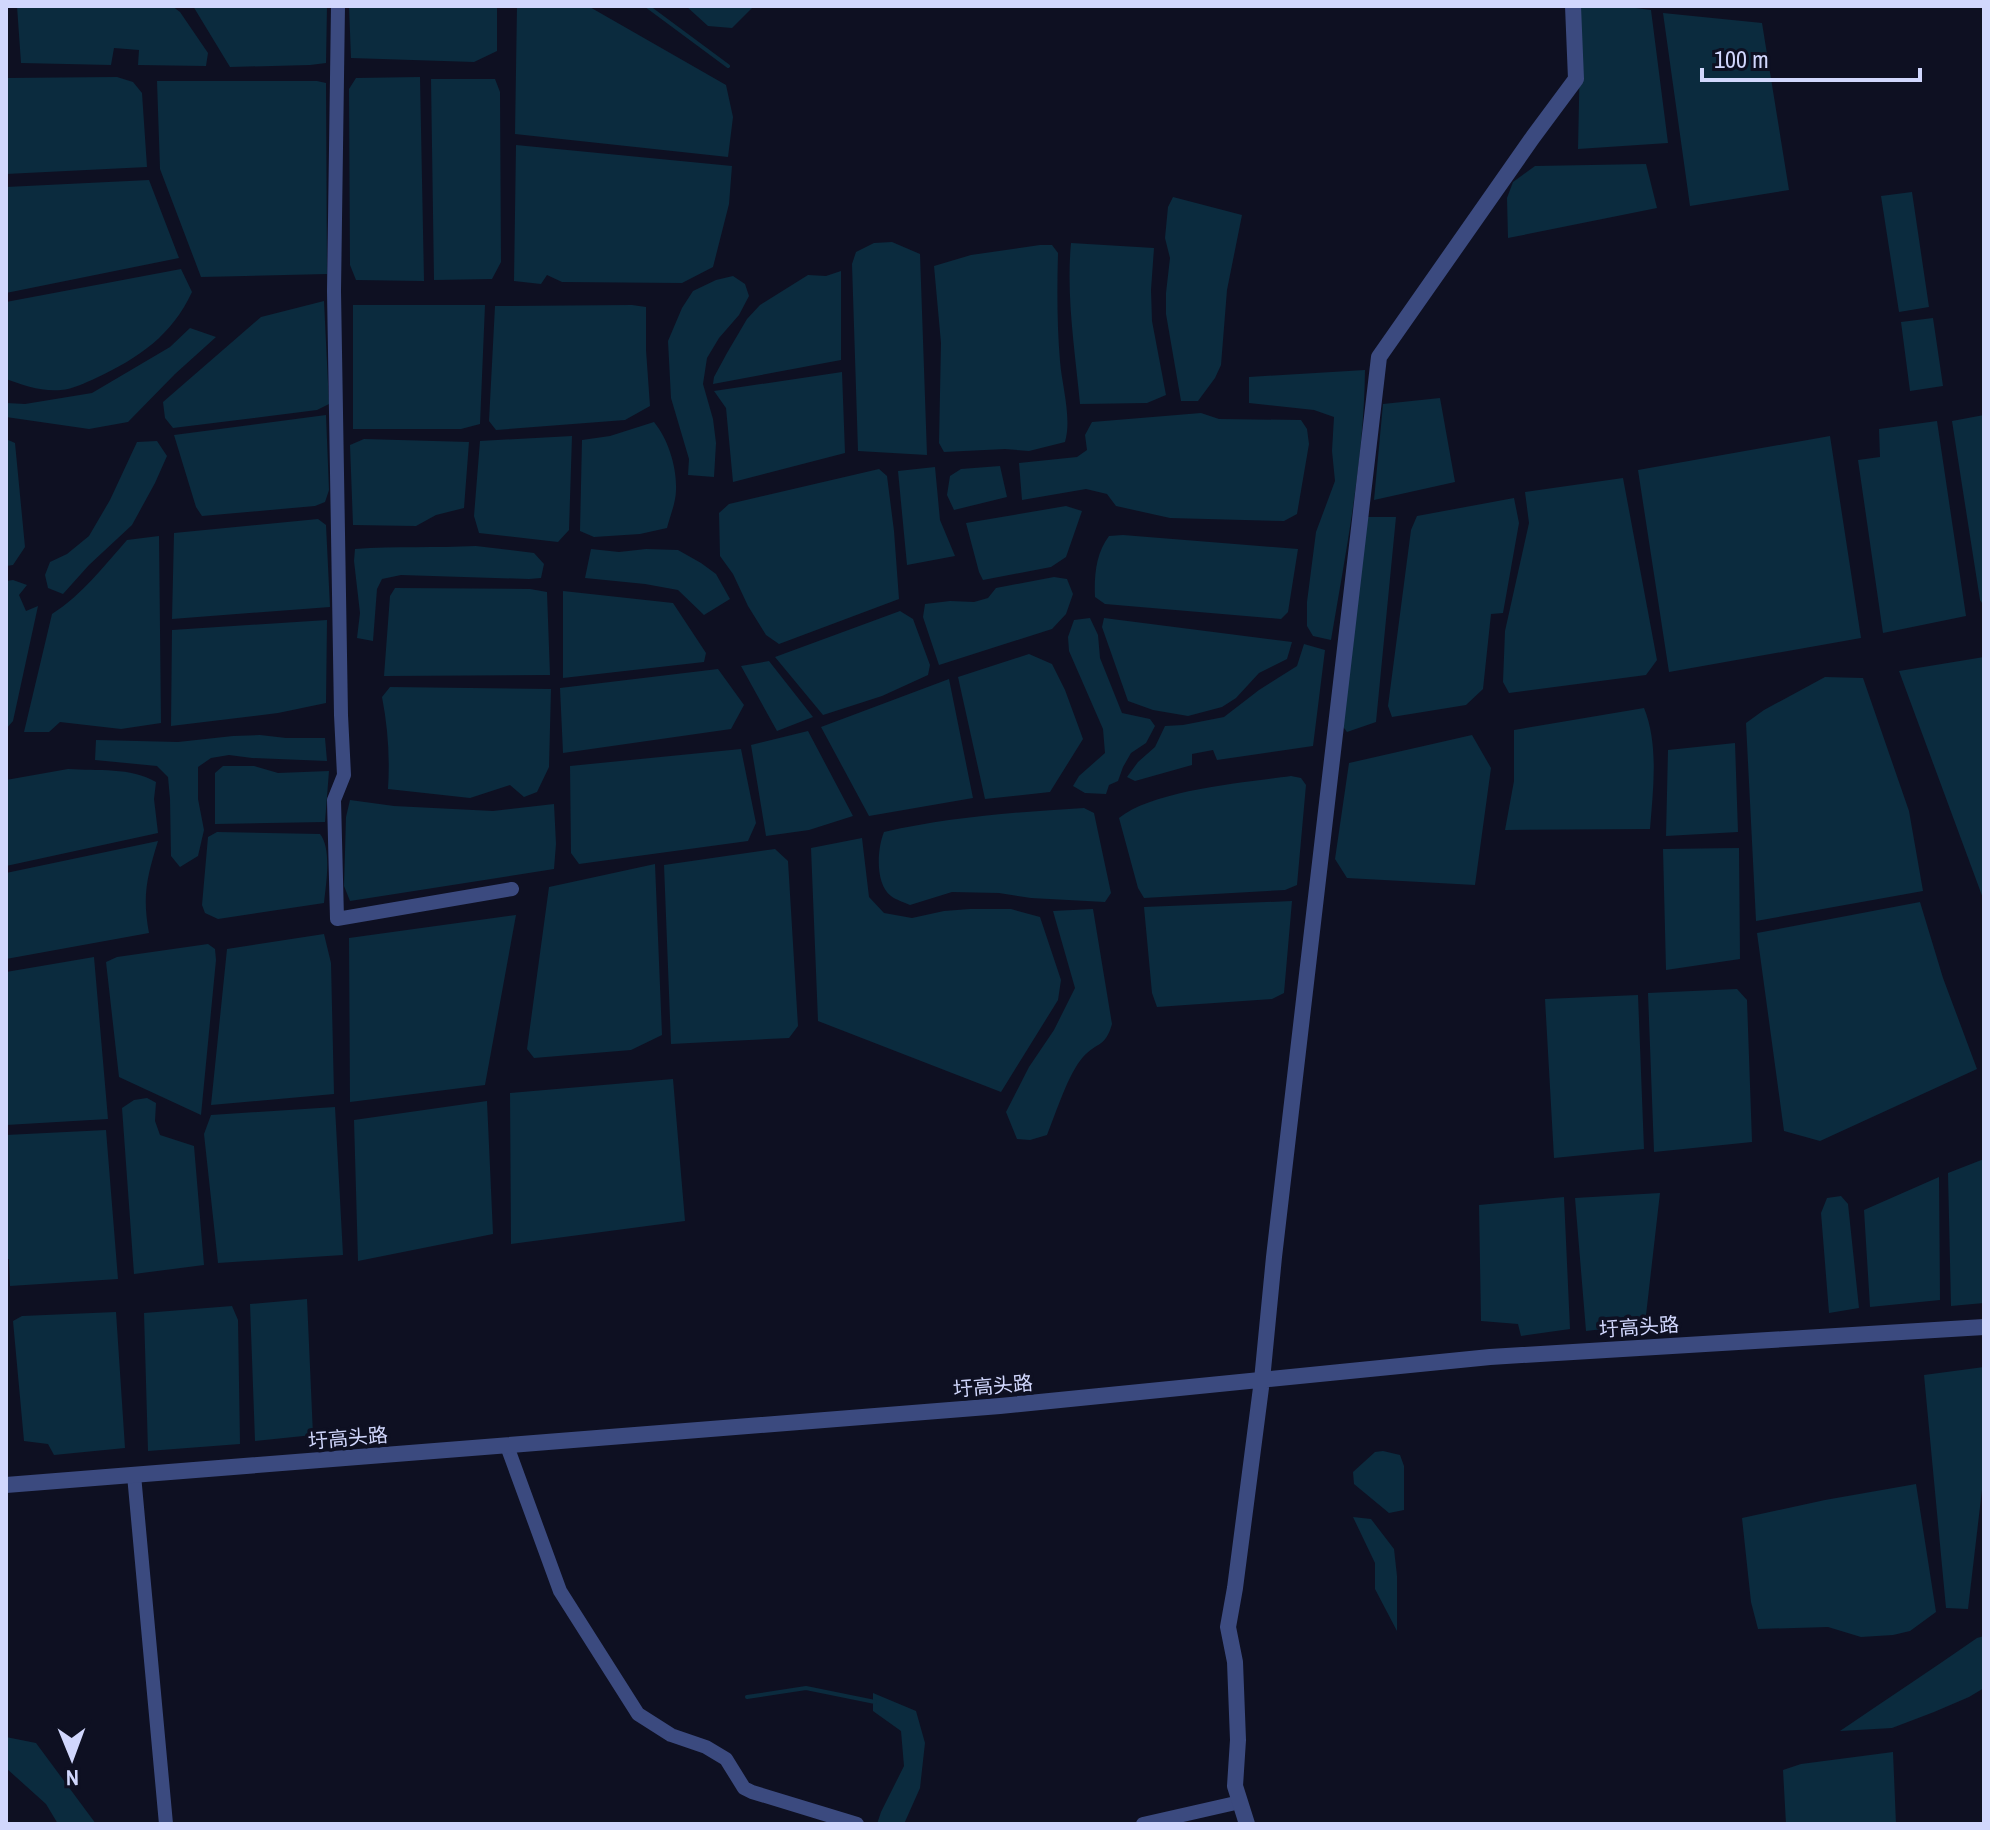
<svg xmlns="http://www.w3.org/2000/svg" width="1990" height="1830" viewBox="0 0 1990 1830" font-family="'Archivo Narrow','Noto Sans SC',sans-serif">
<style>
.water{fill:#0b2b3e}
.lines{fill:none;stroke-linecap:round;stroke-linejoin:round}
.stream{stroke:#0b2b3e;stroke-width:4}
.minor{stroke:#3b4a7f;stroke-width:14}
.tertiary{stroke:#3b4a7f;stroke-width:16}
.labels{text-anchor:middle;stroke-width:7;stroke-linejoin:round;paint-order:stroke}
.street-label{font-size:20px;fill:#d1d7fd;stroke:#0e1022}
</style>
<rect width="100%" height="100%" fill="#0e1022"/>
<!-- water -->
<path class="water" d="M17,6H172L180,12L208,53L206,66L138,65L139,50L114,48L111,65L21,63Z
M193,6H327L326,63L310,65L230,67Z
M349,6H497V51L474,62L351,58Z
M517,6H588L726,85L733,117L728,157L515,134Z
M686,6H754L732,28L708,26Z
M1581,6H1620L1651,10L1668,143L1578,149Z
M1663,13L1762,23L1789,190L1690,206Z
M117,77L133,82L142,93L147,167L6,174V78Z
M420,77L424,281L356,280L350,265L349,89L356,78Z
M431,79H495L500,92L501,262L492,279L434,280Z
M157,81H317L326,83L327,274L201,277L160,169Z
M516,145L732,166L729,204L713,267L682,283L562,282L547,275L541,284L514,281Z
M1646,164L1657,208L1508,238L1507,198L1513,182L1535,166Z
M149,180L179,258L6,293V187Z
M1912,192L1929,307L1899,312L1881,196Z
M1173,197L1242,215L1227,290L1221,365L1215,378L1198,401H1181L1166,314V293L1170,258L1165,238L1168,207Z
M892,242L920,254L927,455L858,451L852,264L856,252L874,243Z
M1071,243L1154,248L1151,290L1152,321L1166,395L1147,403L1080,404C1075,350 1066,297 1071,243Z
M1040,245H1052L1058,253C1057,289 1057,325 1060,361C1062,386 1072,418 1065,442L1029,451L1005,449L944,452L939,443L941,343L934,266L971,255Z
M181,269L192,292C172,335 139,358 96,378C85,383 73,389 61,390C42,392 23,385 6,379V302Z
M841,271V360L713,384L714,377L727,353L747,319L760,305L808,275L826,276Z
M733,276L745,284L749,296L739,315L719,338L707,358L703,384L713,419L716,443L714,477L688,475L689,459L671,398L668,341L682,308L693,291L716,280Z
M324,301L329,404L317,410L173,428L165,418L163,402L261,317Z
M353,305H485L480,424L461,429H353Z
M632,305L646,307V350L650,406L625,420L496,430L489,421L495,306Z
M1933,318L1943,386L1910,391L1901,322Z
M190,328L216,337L175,374L128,422L89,429L6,417V403L25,404L92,393L170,347Z
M1365,370C1364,460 1346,551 1331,640L1313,636L1307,626V602L1316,532L1335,481L1332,451L1334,417L1314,410L1249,403V377Z
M842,372L845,453L733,482L726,408L714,391Z
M1440,398L1455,482L1374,500L1383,404Z
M1201,413L1219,419L1301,420L1307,429L1309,444L1297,514L1284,521L1170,518L1116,506L1107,494L1086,489L1022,500L1019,463L1077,457L1087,450L1085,435L1092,422Z
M326,415L329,490L325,502L315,506L202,516L196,507L174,435Z
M1984,415V606L1980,600L1952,421Z
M1937,421L1966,616L1883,633L1858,460L1880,457L1879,429Z
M654,422C668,439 677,467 676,490C676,502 670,516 667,528L640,534L594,537L580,531L582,440L610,436Z
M572,436L569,530L558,542L479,533L474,516L480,441Z
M1830,436L1861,638L1669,672L1638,470Z
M6,439L15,443L25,547L13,565L6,566Z
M364,439L469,442L464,508L436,515L416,526L353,525L350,445Z
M157,441L167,456L155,483L132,525L89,565L63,594L48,588L45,575L50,562L67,554L89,536L110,500L137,442Z
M1000,466L1007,497L954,510L947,495L950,476L961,469Z
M935,467L940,520L955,556L907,565L898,471Z
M879,469L887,476L894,531L899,599L779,644L766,635L748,606L733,574L720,556L719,513L729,504Z
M1623,478L1657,660L1646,675L1509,693L1503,682L1505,631L1529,523L1525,492Z
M1514,498L1519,523L1503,613L1491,614L1483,689L1466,705L1392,717L1388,706L1411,530L1417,516Z
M1066,506L1082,511L1066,557L1051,567L983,580L979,572L966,523Z
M1365,517H1396L1376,722L1347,732L1341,724Z
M318,519L326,525L330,607L172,619L174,533Z
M1123,535L1298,549L1288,612L1281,619L1105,604L1095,597C1094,576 1096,553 1109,536Z
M159,536L161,723L121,729L60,722L49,732H24L52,614C82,595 103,567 127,540Z
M476,546L534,553L544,564L541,578L529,579L401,575L382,579L377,589L373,641L357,638L360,613L354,561L355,549C395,546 436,548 476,546Z
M591,549L619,552L646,549L678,550L701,563L716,574L730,599L704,615L678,590L645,584L585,578Z
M1054,577L1067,579L1073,594L1066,614L1052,629L939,665L923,617L925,604L950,601L974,602L988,598L996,588Z
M13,580L27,585L19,595L26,611L38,606L13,721L6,729V581Z
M395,588L530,589L547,592L550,675L384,676L390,596Z
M563,591L673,603L706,653L704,662L563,678Z
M900,611L913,619L930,665L928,675L882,696L823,715L775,657Z
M1090,618L1098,635L1100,658L1122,713L1150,719L1155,726L1146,743L1131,753L1123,767L1118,781L1109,785L1106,794L1085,793L1073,786L1079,776L1105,753L1103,729L1069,651L1068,637L1074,620Z
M1104,618L1292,642L1287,659L1259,673L1236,698L1222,707L1188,716L1153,710L1128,701L1102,627Z
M327,620L326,703L278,713L171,726L172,630Z
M1304,644L1325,650L1313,746L1217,760L1213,750L1192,754V765L1135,781L1127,777L1138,762L1155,747L1165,726L1183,725L1224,717L1259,690L1297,666Z
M1029,654L1052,664L1065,690L1083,739L1050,792L985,799L958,677Z
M1984,657V901L1899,671Z
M769,661L813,717L777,731L741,666Z
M718,669L744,705L731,729L563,753L560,688Z
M1825,677L1863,678L1909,811L1923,891L1756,921L1746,723L1764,710Z
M949,679L973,798L869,816L821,727Z
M390,687L551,689L549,767L537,792L524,797L510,785L470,798L388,789C390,758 388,728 382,697Z
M1644,708C1659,745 1653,790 1650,829L1505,830L1514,781V730Z
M808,731L853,816L809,830L766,836L751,745Z
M260,735L286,738H325L327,761L252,758L229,755L211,758L198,767V799L204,830L198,856L180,867L171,856L170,799L168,777L157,766L95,760L96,740L178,742L233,736Z
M1472,735L1491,768L1475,885L1347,878L1335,859L1349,763Z
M1735,743L1738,832L1666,836L1668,750Z
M741,749L756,823L748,841L579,864L571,853L570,766Z
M223,766H254L278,773L329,771L325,822L215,824V773Z
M68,769C97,771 131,767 156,782L154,799L158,833L6,866V780Z
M1291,776L1301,778L1306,785L1297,885L1285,890L1144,898L1138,888L1119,818C1153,790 1246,782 1291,776Z
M350,800L394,806L493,811L554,804L556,844L554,869L350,901L344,886L346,817Z
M1084,808L1094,813L1111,893L1105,902L1031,898L999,893L952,892L910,905C904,902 896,900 891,896C875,884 877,849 884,832C950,817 1016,812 1084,808Z
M217,832L320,834C332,849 326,884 324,903L218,919L205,913L202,905L208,837Z
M862,838L869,897L884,913L912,918L944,911L970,909H1011L1040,917L1061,980L1058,1000L1001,1092L818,1021L811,848Z
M158,841C147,877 142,895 149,933L6,959V873Z
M1739,848L1740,959L1666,970L1663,849Z
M775,849L788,861L798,1026L789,1038L671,1044L664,865Z
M655,864L662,1035L631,1050L534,1058L527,1049L549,887Z
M1292,901L1284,993L1272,999L1157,1007L1152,993L1144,907Z
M1920,902L1943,978L1977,1069L1820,1141L1784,1131L1757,933Z
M1093,909L1112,1024C1105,1048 1098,1041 1083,1057C1068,1074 1056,1113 1047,1135L1030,1140L1017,1139L1006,1112L1029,1067L1054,1030L1075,988L1053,911Z
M516,915L485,1085L350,1102L349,938Z
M324,934L331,963L334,1094L211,1105L227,949Z
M208,944L215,949L216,960L201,1115L119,1077L106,962L117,957Z
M94,957L108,1119L6,1125V972Z
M1737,989L1747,1000L1752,1142L1654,1152L1648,993Z
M1638,995L1644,1149L1554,1158L1545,999Z
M673,1079L685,1221L511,1244L510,1093Z
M147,1098L156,1103L155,1121L160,1135L194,1146L204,1265L134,1274L122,1108L134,1100Z
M487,1101L493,1234L358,1261L354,1120Z
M335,1107L343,1255L218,1263L204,1134L211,1115Z
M106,1130L118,1279L10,1286L9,1259H6V1135Z
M1984,1159V1303L1951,1306L1948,1173Z
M1939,1177L1940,1300L1870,1307L1864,1210Z
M1660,1193L1645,1324L1586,1331L1575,1198Z
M1841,1196L1848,1204L1859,1308L1829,1313L1821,1213L1827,1198Z
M1564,1197L1570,1329L1521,1336L1518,1324L1481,1321L1479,1205Z
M307,1299L313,1435L255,1441L250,1304Z
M232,1306L238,1320L240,1444L148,1451L144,1313Z
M116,1312L125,1448L54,1455L48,1444L24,1441L13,1321L22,1316Z
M1984,1367V1473L1968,1609L1946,1608L1924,1375Z
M1383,1451L1400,1455L1404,1466V1510L1389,1513L1354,1484L1353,1472L1375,1452Z
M1916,1484L1936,1612L1910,1631L1893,1635L1861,1637L1828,1627L1758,1629L1751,1602L1742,1518L1825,1500Z
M1353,1517L1371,1519L1394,1549L1397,1576V1631L1375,1589V1563Z
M1984,1636V1688L1969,1697L1934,1712L1892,1728L1840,1731C1885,1700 1931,1670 1977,1638Z
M873,1693L916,1711L925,1743L920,1788L904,1824H877L881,1812L904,1766L901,1731L873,1711Z
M6,1737L36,1743L96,1824H58L46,1804L6,1768Z
M1893,1752L1896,1824H1786L1783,1770L1801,1764Z"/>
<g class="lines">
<!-- stream -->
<path class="stream" d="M647,6L728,66
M747,1697L806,1688L875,1702"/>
<!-- minor -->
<path class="minor" d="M338,6L334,291L341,715L344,775L334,800L337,919L512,889
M507,1446L560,1591L638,1714L671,1735L706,1747L726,1759L744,1788L752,1792L857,1824
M134,1475L166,1824
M1143,1824L1240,1802"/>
<!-- tertiary -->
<path class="tertiary" d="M6,1485L1000,1406L1490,1357L1984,1327
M1247,1824L1235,1786L1238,1740L1235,1662L1228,1627L1235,1588L1262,1380L1274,1257L1379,357L1533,137L1576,79L1573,6"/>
</g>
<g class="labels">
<!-- street labels -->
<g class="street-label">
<text transform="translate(1639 1327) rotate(-4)" y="7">圩高头路</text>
<text transform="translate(993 1386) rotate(-5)" y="7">圩高头路</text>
<text transform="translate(348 1438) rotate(-5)" y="7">圩高头路</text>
</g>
</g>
<!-- border -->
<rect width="1990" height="1830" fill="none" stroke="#d1d7fd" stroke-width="16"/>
<!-- north arrow -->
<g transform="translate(72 1758) rotate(179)" stroke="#0e1022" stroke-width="6" paint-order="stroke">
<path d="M0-6L14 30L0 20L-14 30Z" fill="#d1d7fd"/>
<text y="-12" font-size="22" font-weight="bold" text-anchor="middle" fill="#d1d7fd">N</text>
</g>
<!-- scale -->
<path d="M1702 68v12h218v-12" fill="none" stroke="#d1d7fd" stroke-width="4"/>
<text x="1714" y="68" font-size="24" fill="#d1d7fd" stroke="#0e1022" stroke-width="6" paint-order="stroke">100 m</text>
</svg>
